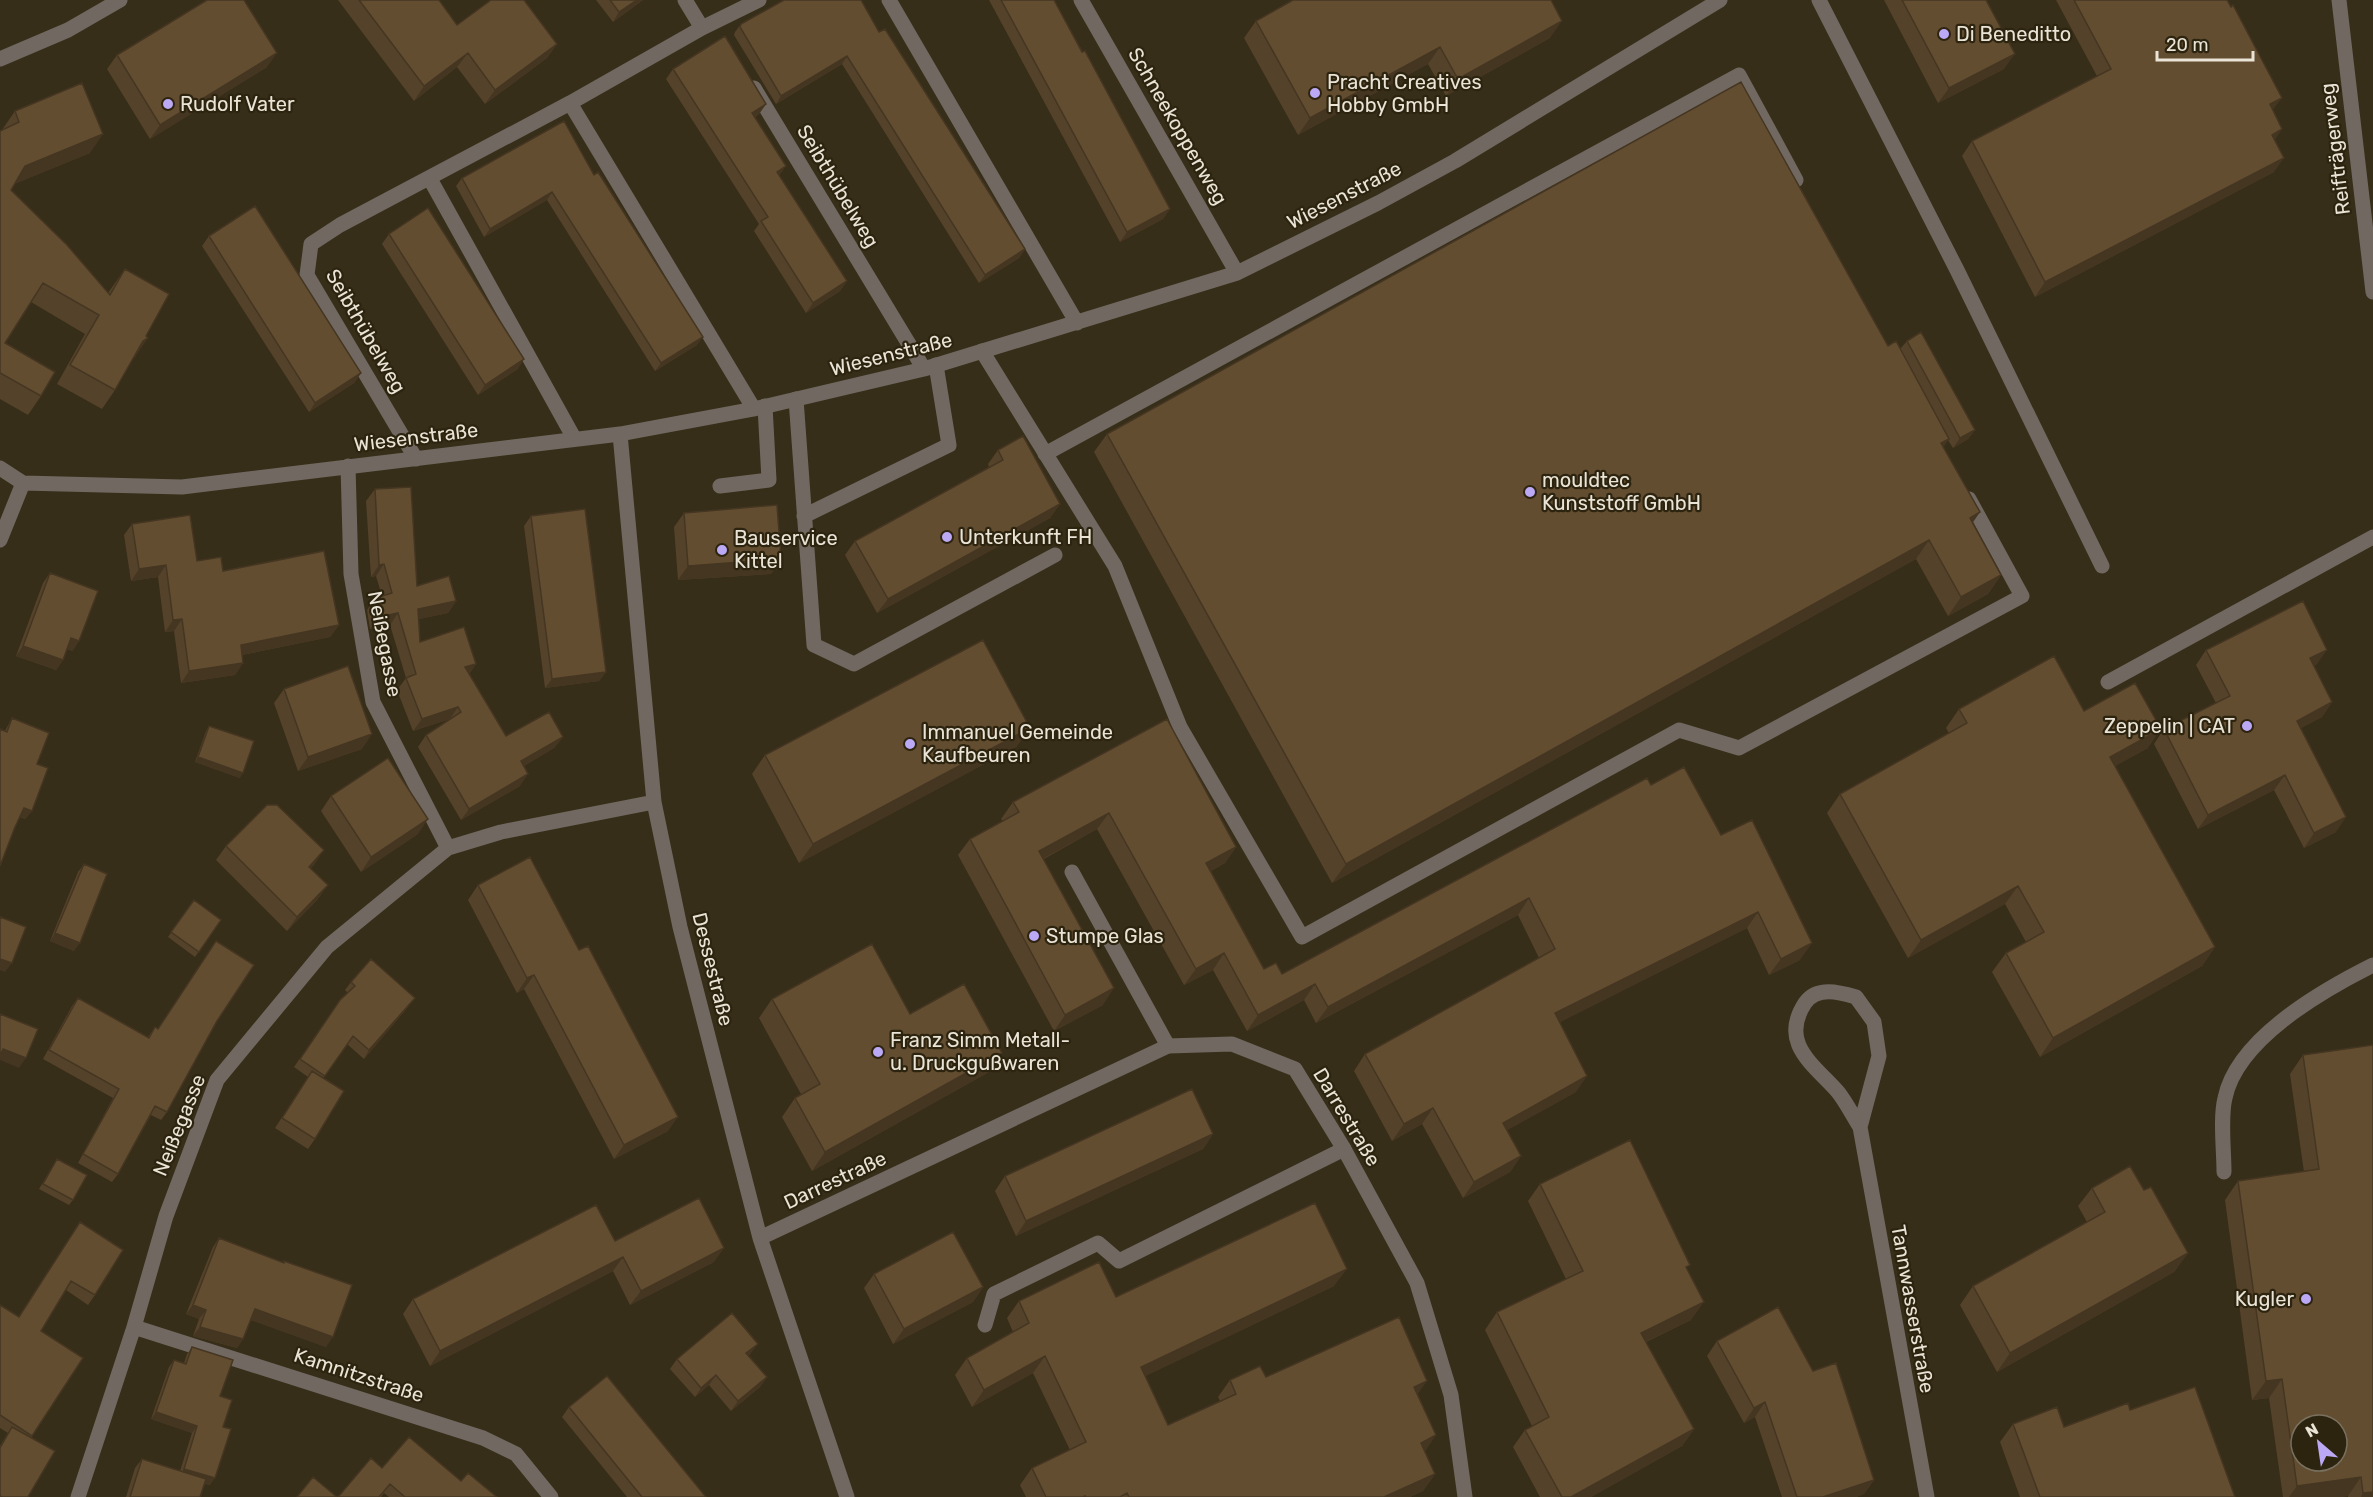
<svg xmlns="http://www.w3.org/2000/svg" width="2373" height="1497" viewBox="0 0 2373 1497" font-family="Rubik,sans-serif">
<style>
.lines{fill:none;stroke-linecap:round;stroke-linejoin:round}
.service{stroke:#716961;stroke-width:15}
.minor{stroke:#716961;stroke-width:15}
.wall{fill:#55422a}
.shaded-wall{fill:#453622}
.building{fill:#634d31;stroke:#453622;stroke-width:1.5;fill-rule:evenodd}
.poi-dot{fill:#bca9f5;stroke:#2d240f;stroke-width:2}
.labels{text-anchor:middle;stroke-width:4.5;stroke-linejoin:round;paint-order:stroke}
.poi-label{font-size:20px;fill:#eae4d7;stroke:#2d240f;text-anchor:start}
.street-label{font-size:20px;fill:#eae4d7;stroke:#2d240f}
</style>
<rect width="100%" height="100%" fill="#372e19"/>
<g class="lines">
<!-- service -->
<path class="service" d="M1819,0L1957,270L2102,566
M982,351L1115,566L1180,727L1302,937L1679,730L1739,748L2022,596L1969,499
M796,399L814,645L854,664L1055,555
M1045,454L1739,75L1796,180
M720,486L769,480L765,406
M804,516L949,445L936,365
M2108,682L2373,537
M1072,872L1168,1046
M2224,1172C2224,1150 2220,1118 2225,1098C2237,1039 2323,990 2373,965
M985,1325L994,1294L1098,1243L1119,1261L1344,1149"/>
<!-- minor -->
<path class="minor" d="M685,0L702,28
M889,0L1077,323
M1081,0L1237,273
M2339,0L2373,292
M0,59L68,30L120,0
M754,88L924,369
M570,103L754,409
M430,179L574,438
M620,434L654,802L680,927L760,1238L847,1497
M416,459L307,275L311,244L340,225L570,103L702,28L759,0
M348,466L351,574L373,702L448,848
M0,468L23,483L182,487L620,434L754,409L924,369L1237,273L1378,203L1455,161L1720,0
M0,540L23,483
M1860,1127L1879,1056L1874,1022L1856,997C1839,992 1817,986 1805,1003C1779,1043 1813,1064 1838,1092C1846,1102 1853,1116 1860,1127L1927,1497
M760,1238L1168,1046L1232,1044L1295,1069L1344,1149L1417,1283L1451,1395L1465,1497
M134,1327L483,1438L516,1454L551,1497
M78,1497L134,1327L166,1216L217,1080L327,947L448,848L501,832L654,802"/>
</g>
<!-- wall -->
<path class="wall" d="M338,0H439L457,25L557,44L547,58L485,104L457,67L414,101Z
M596,0H643L613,22Z
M989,0H1054L1170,209L1163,219L1120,242Z
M1884,0H1986L2004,69L1938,103Z
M2056,0H2227L2273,110L2275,140L2274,172L2035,297L1962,156L1972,141L2097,76Z
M1256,21L1550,38L1446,96L1428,64L1298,135L1244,38Z
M741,24L879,32L1025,249L1019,258L979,283L842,64L776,104L734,35L735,32Z
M117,55L267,67L150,139L107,69Z
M673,69L766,104L759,114L755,117L779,176L847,281L840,291L806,313L754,231L759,224L666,79Z
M15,111L90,153L14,184L11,190L108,293L125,269L146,336L135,357L133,358L115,390L102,409L57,384L85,334L31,302L5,343L41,396L28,415L0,399V131L2,130Z
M594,175L697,345L655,371L547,200L484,237L456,186L462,178Z
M389,234L518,369L478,395L382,244Z
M209,236L361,373L354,383L309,412L202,246Z
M1907,341L1975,430L1968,439L1953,448L1948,440L1943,446L1972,523L2001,575L1988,594L1948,616L1916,559L1332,883L1094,452L1107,434L1888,346L1900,349Z
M998,450L1060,504L1050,518L877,613L845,555L855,541L989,467L988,464Z
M375,489L417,586L456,601L448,613L419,619L420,642L476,664L469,674L506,736L563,737L554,748L524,766L520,786L461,820L418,747L426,735L450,719L413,731L397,690L406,678L390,625L370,629L367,610L375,598L382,596L376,576L371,577L366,501Z
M684,513L781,559L771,574L678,580L674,527Z
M531,516L606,672L599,681L545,688L524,526Z
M132,524L197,561L223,571L339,625L330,637L242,655L243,663L235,675L181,683L174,631L165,632L158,577L131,581L124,535Z
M50,573L73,651L67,649L63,660L56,670L16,656L43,583Z
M2206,650L2317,664L2314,666L2332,702L2322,717L2301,728L2336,832L2304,848L2274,790L2198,829L2154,744L2164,729L2216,703L2196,665Z
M284,689L362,749L298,771L274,703Z
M1959,709L2084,711L2148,748L2115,766L2215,947L2202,966L2040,1057L1992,972L2006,953L2026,942L2005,904L1908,958L1827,813L1840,794L1949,733L1946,728Z
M12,718L37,764L32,811L25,819L20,817L15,827L5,731Z
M1167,719L1236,847L1225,863L1211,871L1264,969L1282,974L1651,785L1721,835L1800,960L1769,975L1747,928L1560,1022L1576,1092L1507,1130L1521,1156L1510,1172L1463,1198L1422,1124L1392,1141L1354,1071L1365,1054L1539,958L1518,915L1316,1023L1304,1000L1247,1031L1213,970L1184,985L1097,829L1044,859L1103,1005L1054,1031L958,855L970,839L1003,821L1001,819L1013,802Z
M209,726L240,778L195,762L206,731Z
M1030,728L1016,747L799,863L752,774L765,755Z
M331,796L418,834L361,872L321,811Z
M226,846L324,850L310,868L328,885L317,900L287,931L216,860Z
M84,864L74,951L50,941L78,872Z
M478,885L579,950L668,1131L614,1159L524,989L517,993L468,900Z
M194,900L221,920L195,957L168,937Z
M351,982L409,1006L364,1059L347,1044L323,1078L315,1139L308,1149L275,1128L308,1077L294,1067L340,1000L348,993L345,990Z
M78,998L148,1037L155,1027L158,1029L217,1021L167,1112L161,1120L151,1115L118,1174L112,1182L78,1163L113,1098L43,1059L72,1006Z
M772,999L910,1014L989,1072L812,1171L782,1117L795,1098L801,1094L759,1018Z
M2303,1055L2373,1497H2348V1496L2339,1497H2283L2269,1398L2252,1400L2225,1200L2238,1181L2304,1172L2290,1074Z
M1213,1134L1203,1149L1016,1236L995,1191L1005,1176Z
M57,1159L73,1200L69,1205L39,1189Z
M1540,1184L1687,1269L1691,1320L1646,1342L1694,1429L1682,1446L1591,1497H1540L1513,1447L1525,1430L1532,1426L1485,1330L1497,1312L1566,1279L1528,1201Z
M2092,1188L2144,1190L2188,1253L2174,1272L1997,1372L1960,1305L1973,1286L2087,1222L2078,1206Z
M80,1222L95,1295L88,1305L66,1290L41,1331L83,1358L31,1438L28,1497H0V1446L8,1433L0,1428V1305L19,1317Z
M219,1238L283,1263L284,1261L326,1347L251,1320L243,1339L237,1348L193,1336L199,1319L186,1314L213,1247Z
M615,1241L714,1262L630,1305L613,1271L430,1366L403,1314L413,1299Z
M874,1274L983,1287L973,1302L893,1344L864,1288Z
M1334,1286L1145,1376L1168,1425L1220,1401L1218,1397L1230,1380L1266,1377L1418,1394L1425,1452L1435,1474L1423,1491L1410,1497H1026L1020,1485L1032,1468L1070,1450L1033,1373L972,1407L955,1375L967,1358L1013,1332L1007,1318L1019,1301L1116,1297Z
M1717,1341L1874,1480L1864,1494L1856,1497H1782L1755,1417L1744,1423L1707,1356Z
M192,1347L220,1396L223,1427L210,1485L205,1484L200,1497H126L135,1468L142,1459L180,1471L192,1433L151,1419L169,1367L174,1360L184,1363L187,1354Z
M751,1353L748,1356L767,1377L760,1387L731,1411L709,1385L695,1397L670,1369L677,1359Z
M569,1407L706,1497H627L562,1417Z
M2130,1410L2235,1497H2020L2000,1442L2013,1424L2064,1427Z
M382,1468L461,1481L497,1497H389L384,1493L381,1497H338Z"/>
<!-- shaded-wall -->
<path class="shaded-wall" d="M637,0H643L613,22L619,12Z
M1562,21L1550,38L1446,96L1458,79Z
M557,44L547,58L485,104L495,90Z
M1440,47L1428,64L1298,135L1310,118Z
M277,53L267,67L150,139L160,125Z
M468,53L457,67L414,101L424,86Z
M2015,54L2004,69L1938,103L1949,88Z
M847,56L842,64L776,104L781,96Z
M2282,98L2271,112L2270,104Z
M766,104L759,114L745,122L752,113Z
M2282,129L2272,144V135Z
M103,134L90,153L12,185L25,166Z
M2284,158L2274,172L2035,297L2045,282Z
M786,166L779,176L777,172Z
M552,192L547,200L484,237L490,229Z
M1170,209L1163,219L1120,242L1127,232Z
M1025,249L1019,258L979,283L985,275Z
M847,281L840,291L806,313L813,303Z
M703,337L697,345L655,371L661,363Z
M148,338L135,357L130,360L143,341Z
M524,359L518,369L478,395L485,385Z
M361,373L354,383L309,412L315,403Z
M1975,430L1968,439L1953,448L1960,438Z
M1949,439L1936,458L1941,443Z
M1060,504L1050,518L877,613L888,599Z
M1980,512L1967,531L1970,518Z
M1929,540L1916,559L1332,883L1346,864Z
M781,559L771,574L678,580L688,566Z
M384,564L376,576L371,577L379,565Z
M166,565L158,577L131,581L139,569Z
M2001,575L1988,594L1948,616L1961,597Z
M456,601L448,613L410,621L418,609Z
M398,613L390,625L370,629L379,617Z
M182,619L174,631L165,632L173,620Z
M339,625L330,637L232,657L241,645Z
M71,638L79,641L73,651L64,648Z
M23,646L63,660L56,670L16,656Z
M2327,650L2317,664L2300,673L2310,658Z
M243,663L235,675L181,683L189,671Z
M476,664L467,676L465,667Z
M606,672L599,681L545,688L552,679Z
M2332,702L2322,717L2287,735L2297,721Z
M458,707L450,719L413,731L422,719Z
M1030,728L1016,747L799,863L813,844Z
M2161,729L2148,748L2097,776L2110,757Z
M372,734L362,749L298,771L308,757Z
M563,737L554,748L512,773L521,761Z
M198,757L243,773L240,778L195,762Z
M528,774L520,786L461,820L469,809Z
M2285,775L2274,790L2198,829L2208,815Z
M24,808L32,811L25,819L18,816Z
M1109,813L1097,829L1028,867L1039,851Z
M2346,817L2336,832L2304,848L2314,833Z
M428,819L418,834L361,872L371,857Z
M1236,847L1225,863L1195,880L1206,863Z
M324,850L314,865L298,881L309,867Z
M328,885L317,900L287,931L297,917Z
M2018,886L2005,904L1908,958L1921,940Z
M1529,898L1518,915L1316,1023L1328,1007Z
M1758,912L1747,928L1544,1030L1555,1013Z
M55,933L80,943L74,951L50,941Z
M1812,943L1800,960L1769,975L1781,959Z
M2215,947L2202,966L2040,1057L2053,1038Z
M1224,953L1213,970L1184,985L1196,969Z
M0,959L12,963L5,972L0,970Z
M534,975L524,989L517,993L527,978Z
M1315,984L1304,1000L1247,1031L1258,1015Z
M1114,988L1103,1005L1054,1031L1065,1015Z
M415,998L409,1006L364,1059L369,1050Z
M3,1049L26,1058L19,1068L0,1060V1053Z
M1002,1053L989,1072L812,1171L825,1152Z
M1587,1076L1576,1092L1491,1139L1503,1123Z
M1433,1108L1422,1124L1392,1141L1404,1124Z
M678,1117L668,1131L614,1159L624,1145Z
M1213,1134L1203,1149L1016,1236L1026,1221Z
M1521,1156L1510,1172L1463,1198L1474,1182Z
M724,1248L714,1262L630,1305L641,1291Z
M2188,1253L2174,1272L1997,1372L2010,1353Z
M623,1257L613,1271L430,1366L440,1351Z
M1347,1269L1334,1286L1129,1384L1141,1367Z
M983,1287L973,1302L893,1344L904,1329Z
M1704,1302L1691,1320L1628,1350L1641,1333Z
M193,1305L206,1310L199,1319L186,1314Z
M255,1309L333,1337L326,1347L248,1319Z
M200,1327L243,1339L237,1348L193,1336Z
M758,1344L751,1353L739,1363L746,1353Z
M1045,1356L1033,1373L972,1407L984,1390Z
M716,1375L709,1385L695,1397L701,1388Z
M767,1377L760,1387L731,1411L738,1401Z
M2282,1379L2269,1398L2252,1400L2266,1381Z
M1427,1381L1415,1398L1414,1387Z
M1765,1402L1755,1417L1744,1423L1754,1408Z
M156,1412L197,1426L192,1433L151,1419Z
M1694,1429L1682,1446L1591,1497H1571Z
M1436,1435L1424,1453L1421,1443Z
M184,1469L215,1478L210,1485L179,1476Z
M1435,1474L1423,1491L1410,1497H1384Z
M2361,1477L2348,1496L2339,1497H2289L2297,1486Z
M1874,1480L1864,1494L1856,1497H1823Z
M2373,1492V1497H2361L2363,1493Z"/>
<!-- building -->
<path class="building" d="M207,0H244L277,53L160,125L117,55Z
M359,0H439L457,25L491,0H524L557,44L495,90L468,53L424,86Z
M610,0H637L619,12Z
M784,0H861L879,32L885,29L1025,249L985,275L847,56L781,96L740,27L741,24Z
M1001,0H1054L1082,52L1085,51L1170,209L1127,232Z
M1293,0H1551L1562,21L1458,79L1440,47L1310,118L1256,21Z
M1902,0H1986L2015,54L1949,88Z
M2074,0H2227L2231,7L2233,5L2282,98L2270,104L2282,129L2272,135L2284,158L2045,282L1972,141L2111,69Z
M725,36L766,104L752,113L786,166L777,172L847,281L813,303L761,221L768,217L673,69Z
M1741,82L1888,346L1896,341L1949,439L1941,443L1980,512L1970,518L2001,575L1961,597L1929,540L1346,864L1107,434Z
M82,83L103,134L25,166L11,190L67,245L110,295L125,269L169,294L146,336L148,338L143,341L115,390L70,365L99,315L43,283L5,343L55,372L41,396L0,373V131L19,122L15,111Z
M564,121L594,175L598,172L703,337L661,363L552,192L490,229L462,178Z
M255,206L361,373L315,403L209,236Z
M428,208L524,359L485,385L389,234Z
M1921,332L1975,430L1960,438L1907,341Z
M1023,436L1060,504L888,599L855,541L1003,460L998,450Z
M411,487L417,586L449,576L456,601L418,609L420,642L464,627L476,664L465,667L506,736L549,712L563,737L521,761L528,774L469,809L426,735L461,712L458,707L422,719L406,678L416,674L398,613L379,617L375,598L392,593L384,564L379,565L375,489Z
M777,505L781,559L688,566L684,513Z
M585,509L606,672L552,679L531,516Z
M190,515L197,561L221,557L223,571L324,551L339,625L241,645L243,663L189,671L182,619L173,620L166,565L139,569L132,524Z
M50,573L98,591L79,641L71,638L63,660L23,646Z
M2303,601L2327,650L2310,658L2332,702L2297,721L2346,817L2314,833L2285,775L2208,815L2164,729L2230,696L2206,650Z
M983,640L1030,728L813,844L765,755Z
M2054,656L2084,711L2135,683L2161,729L2110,757L2215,947L2053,1038L2006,953L2044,932L2018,886L1921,940L1840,794L1967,723L1959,709Z
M348,666L372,734L308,757L284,689Z
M12,718L49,733L37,764L48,768L32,811L24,808L15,827L0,866V729L7,732Z
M1167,719L1236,847L1206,863L1264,969L1276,963L1282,974L1647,778L1651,785L1684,767L1721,835L1752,820L1812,943L1781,959L1758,912L1555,1013L1587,1076L1503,1123L1521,1156L1474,1182L1433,1108L1404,1124L1365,1054L1555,949L1529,898L1328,1007L1315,984L1258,1015L1224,953L1196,969L1109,813L1039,851L1114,988L1065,1015L970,839L1019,812L1013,802Z
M209,726L254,741L243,773L198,757Z
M388,758L428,819L371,857L331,796Z
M267,805H277L324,850L309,867L328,885L297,917L226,846Z
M530,857L579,950L588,946L678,1117L624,1145L534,975L527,978L478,885Z
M84,864L107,874L80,943L55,933Z
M194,900L221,920L199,952L171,932Z
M0,917L26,927L12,963L0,959Z
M216,941L254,965L217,1021L167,1112L155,1106L118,1174L83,1154L119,1089L49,1050L78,998L149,1038L155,1027L158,1029Z
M872,944L910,1014L964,984L1002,1053L825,1152L795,1098L820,1084L772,999Z
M371,959L415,998L369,1050L353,1036L325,1076L300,1059L340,1000L355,986L351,982Z
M0,1014L38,1029L26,1058L3,1049L0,1056Z
M2373,1045V1492L2363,1493L2361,1477L2297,1486L2282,1379L2266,1381L2238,1181L2319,1169L2303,1055ZM2301,1425H2337V1461H2301Z
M312,1071L344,1091L315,1139L282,1118Z
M1192,1089L1213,1134L1026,1221L1005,1176Z
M1630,1140L1690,1265L1686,1267L1704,1302L1641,1333L1694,1429L1571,1497H1562L1525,1430L1549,1417L1497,1312L1583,1271L1540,1184Z
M57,1159L87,1175L73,1200L43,1184Z
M2130,1166L2144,1190L2151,1187L2188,1253L2010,1353L1973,1286L2105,1212L2092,1188Z
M699,1198L724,1248L641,1291L623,1257L440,1351L413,1299L596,1205L615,1241Z
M1315,1203L1347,1269L1141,1367L1168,1425L1236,1394L1230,1380L1260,1366L1266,1377L1399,1317L1427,1381L1414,1387L1436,1435L1421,1443L1435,1474L1384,1497H1129L1127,1493L1120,1497H1086L1085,1496L1083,1497H1046L1032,1468L1086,1442L1045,1356L984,1390L967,1358L1029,1323L1019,1301L1099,1262L1116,1297Z
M80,1222L123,1250L95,1295L71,1281L41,1331L83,1358L32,1436L0,1415V1305L19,1317Z
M953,1232L983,1287L904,1329L874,1274Z
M219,1238L284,1263V1261L352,1285L333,1337L255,1309L243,1339L200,1327L206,1310L193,1305Z
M1778,1307L1813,1371L1836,1363L1874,1480L1823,1497H1797L1765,1402L1754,1408L1717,1341Z
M732,1313L758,1344L746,1353L767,1377L738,1401L716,1375L701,1388L677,1359Z
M192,1347L233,1360L220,1396L232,1400L223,1427L231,1429L215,1478L184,1469L197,1426L156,1412L174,1360L186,1364Z
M607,1376L706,1497H642L569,1407Z
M2195,1387L2235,1497H2040L2013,1424L2057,1407L2064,1427L2128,1403L2130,1410Z
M12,1427L55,1451L28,1497H2L0,1496V1448Z
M409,1437L461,1481L468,1473L497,1497H405L390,1484L379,1497H338L371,1458L382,1468Z
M142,1459L206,1479L200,1497H130Z
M313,1477L337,1497H297Z"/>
<!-- markers -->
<g class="poi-dot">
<circle cx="1944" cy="34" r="6"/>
<circle cx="1315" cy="93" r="6"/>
<circle cx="168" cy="104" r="6"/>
<circle cx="1530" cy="492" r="6"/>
<circle cx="947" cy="537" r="6"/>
<circle cx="722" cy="550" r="6"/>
<circle cx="2247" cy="726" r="6"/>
<circle cx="910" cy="744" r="6"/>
<circle cx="1034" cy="936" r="6"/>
<circle cx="878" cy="1052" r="6"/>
<circle cx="2306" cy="1299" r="6"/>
</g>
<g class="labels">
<!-- poi labels -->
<g class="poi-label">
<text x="1956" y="41">Di Beneditto</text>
<text x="1327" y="89">Pracht Creatives<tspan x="1327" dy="23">Hobby GmbH</tspan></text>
<text x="180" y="111">Rudolf Vater</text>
<text x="1542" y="487">mouldtec<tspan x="1542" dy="23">Kunststoff GmbH</tspan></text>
<text x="959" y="544">Unterkunft FH</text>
<text x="734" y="545">Bauservice<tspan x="734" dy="23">Kittel</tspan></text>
<text x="2235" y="733" text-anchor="end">Zeppelin | CAT</text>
<text x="922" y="739">Immanuel Gemeinde<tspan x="922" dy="23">Kaufbeuren</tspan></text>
<text x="1046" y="943">Stumpe Glas</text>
<text x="890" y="1047">Franz Simm Metall-<tspan x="890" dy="23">u. Druckgußwaren</tspan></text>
<text x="2294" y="1306" text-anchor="end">Kugler</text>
</g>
<!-- street labels -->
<g class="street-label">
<text transform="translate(1178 126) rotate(60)" y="7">Schneekoppenweg</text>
<text transform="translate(2335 149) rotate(-97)" y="7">Reifträgerweg</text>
<text transform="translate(838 186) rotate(59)" y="7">Seibthübelweg</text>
<text transform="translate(1344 195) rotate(-27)" y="7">Wiesenstraße</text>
<text transform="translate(366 331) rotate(60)" y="7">Seibthübelweg</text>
<text transform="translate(891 354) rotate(-14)" y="7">Wiesenstraße</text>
<text transform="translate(416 437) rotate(-7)" y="7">Wiesenstraße</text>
<text transform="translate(385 644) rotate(79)" y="7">Neißegasse</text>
<text transform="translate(713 969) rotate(76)" y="7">Dessestraße</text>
<text transform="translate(1347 1117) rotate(59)" y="7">Darrestraße</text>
<text transform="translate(179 1125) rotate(-68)" y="7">Neißegasse</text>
<text transform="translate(835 1180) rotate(-25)" y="7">Darrestraße</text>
<text transform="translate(1913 1309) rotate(80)" y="7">Tannwasserstraße</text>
<text transform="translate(359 1375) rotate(18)" y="7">Kamnitzstraße</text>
</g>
</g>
<!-- north arrow -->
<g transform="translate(2319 1443) rotate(331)"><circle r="28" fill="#2d240f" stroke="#79715f" stroke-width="1.5"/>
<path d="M0-4.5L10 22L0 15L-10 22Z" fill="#bca9f5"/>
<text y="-9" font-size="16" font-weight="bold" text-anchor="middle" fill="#eae4d7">N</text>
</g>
<!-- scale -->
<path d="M2157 51v9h96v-9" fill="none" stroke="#eae4d7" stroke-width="3"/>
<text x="2166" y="51" font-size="18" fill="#eae4d7" stroke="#2d240f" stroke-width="4.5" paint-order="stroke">20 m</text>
</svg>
